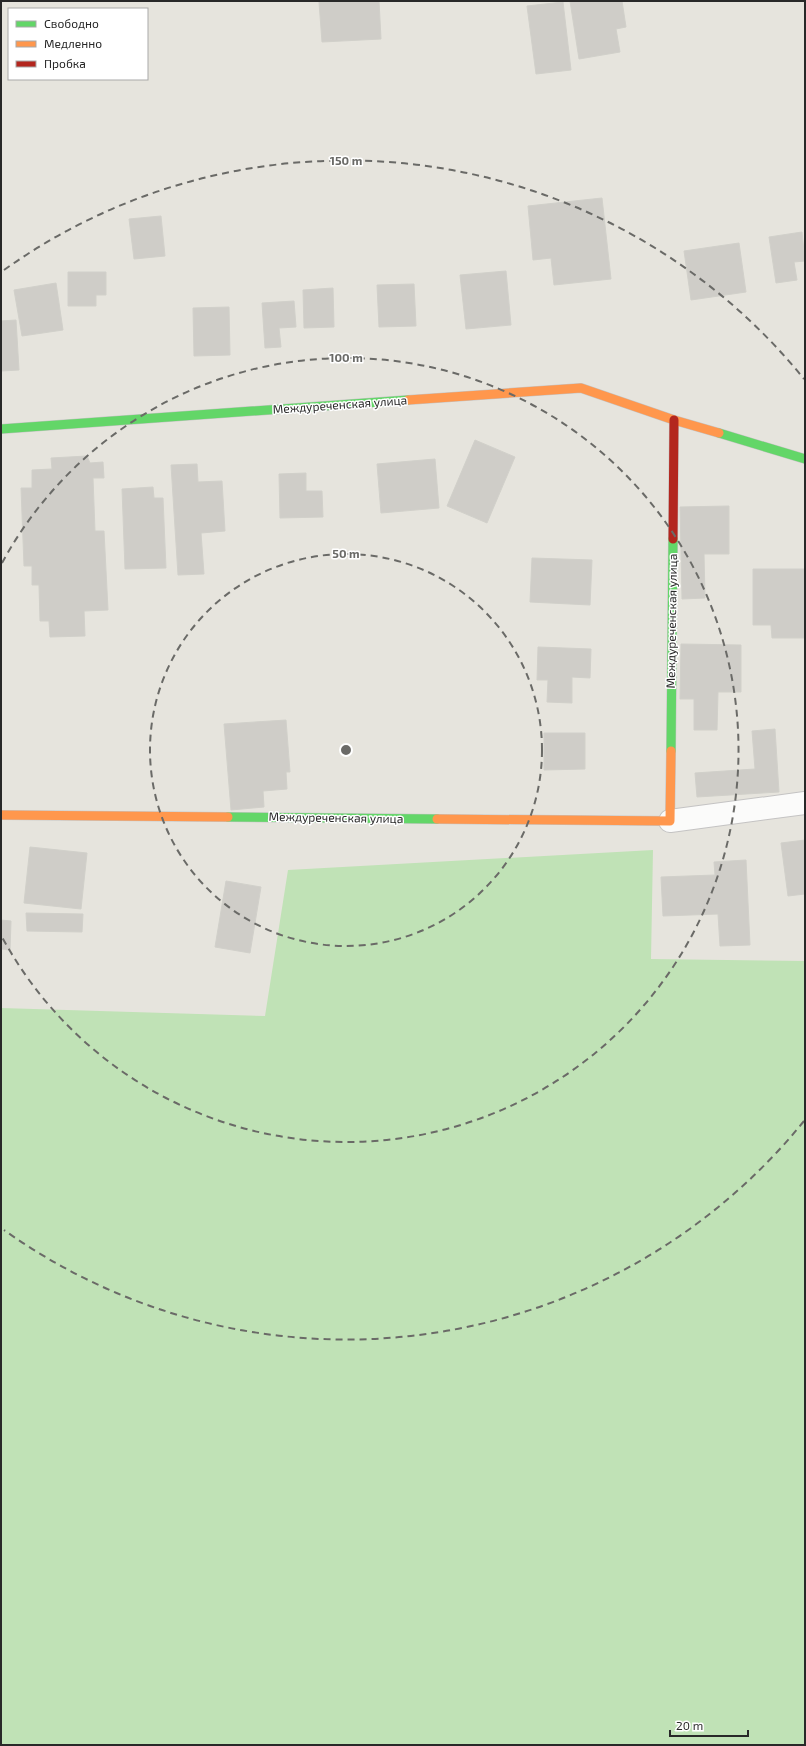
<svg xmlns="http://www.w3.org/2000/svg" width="806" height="1746" viewBox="0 0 806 1746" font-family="'Exo 2',sans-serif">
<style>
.green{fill:#c0e2b6}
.building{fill:#cfcdc8;stroke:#d1d0ca}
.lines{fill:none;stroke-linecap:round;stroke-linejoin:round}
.street-casing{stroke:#c4c3c3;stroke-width:24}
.fast-casing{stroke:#c4c3c3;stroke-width:10}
.slow-casing{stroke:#c4c3c3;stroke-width:10}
.jam-casing{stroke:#c4c3c3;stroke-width:10}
.street{stroke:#fbfbfa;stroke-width:22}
.fast{stroke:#63d668;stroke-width:9}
.slow{stroke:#ff974d;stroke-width:9}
.jam{stroke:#b3261e;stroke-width:9}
.ring{fill:none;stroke:#6a6a67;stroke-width:2;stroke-dasharray:7 5}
.labels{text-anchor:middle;stroke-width:3;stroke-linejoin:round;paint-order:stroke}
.street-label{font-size:12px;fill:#282828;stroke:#fff}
.centre{fill:#6a6a67;stroke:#fff;stroke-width:2}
.ring-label{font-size:12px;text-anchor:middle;font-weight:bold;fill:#6a6a67;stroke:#fff;stroke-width:3;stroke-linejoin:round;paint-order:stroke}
</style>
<rect width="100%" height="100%" fill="#e6e4dd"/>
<!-- green -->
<path class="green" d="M653,850L651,959L805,961V1745H1V1008L265,1016L288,870Z"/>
<!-- building -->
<path class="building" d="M379,1L381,39L322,42L319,2Z
M570,1H622L626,27L616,29L620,52L579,59Z
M563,2L571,70L536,74L527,6Z
M602,198L611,279L554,285L551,258L533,260L528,206Z
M161,216L165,256L134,259L129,219Z
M802,232L805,261L794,262L797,280L776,283L769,237Z
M739,243L746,292L691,300L684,251Z
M506,271L511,325L466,329L460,275Z
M68,272H106V295H96V306H68Z
M56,283L63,330L22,336L14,290Z
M414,284L416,326L379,327L377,285Z
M333,288L334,327L304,328L303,290Z
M294,301L296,327L279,328L281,347L265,348L262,303Z
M229,307L230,355L194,356L193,308Z
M16,320L19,370L1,371V321Z
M475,440L515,457L487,523L447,506Z
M87,456L90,463L103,462L104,478H93L95,531H104L108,610L84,611L85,636L50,637L49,621H40L39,585H32V566H24L21,488H32V470L52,469L51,458Z
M435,459L439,508L381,513L377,464Z
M197,464L198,482L222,481L225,531L201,533L204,574L178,575L171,465Z
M306,473V491H322L323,517L280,518L279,474Z
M153,487L154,498H163L166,568L125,569L122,489Z
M729,506V554H704L705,598L682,599L680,507Z
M532,558L592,560L590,605L530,602Z
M753,569H805V638H772L771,625H753Z
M681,644L741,645V692H718L717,730H694V699H680Z
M538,647L591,649L590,678L572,677V703L547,702L548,680H537Z
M286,720L290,772H286L287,789L263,791L264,807L231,810L224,724Z
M775,729L779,792L697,797L695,773L755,769L752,731Z
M544,733H585V769L544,770Z
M805,840V894L788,896L781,843Z
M30,847L87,853L81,909L24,903Z
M746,860L750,945L720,946L718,914L663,916L661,877L715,875L714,862Z
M226,881L261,887L250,953L215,947Z
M26,913L83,914L82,932L27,931Z
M1,920L11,921L10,950L1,949Z"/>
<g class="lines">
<!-- street casing -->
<g class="street-casing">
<path id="street" d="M670,821L805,803"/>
</g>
<!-- fast casing -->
<g class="fast-casing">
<path id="fast" d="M1,429L408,400
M719,433L805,459
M671,751L673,539
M228,817L437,819"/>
</g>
<!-- slow casing -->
<g class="slow-casing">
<path id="slow" d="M408,400L581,388L674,420L719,433
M1,815L228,817
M437,819L670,821L671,751"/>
</g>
<!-- jam casing -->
<g class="jam-casing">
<path id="jam" d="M673,539L674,420"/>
</g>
<!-- street -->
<use href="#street" class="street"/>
<!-- fast -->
<use href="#fast" class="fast"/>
<!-- slow -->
<use href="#slow" class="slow"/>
<!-- jam -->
<use href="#jam" class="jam"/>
</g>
<!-- distance rings -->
<g class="ring">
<circle cx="346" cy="750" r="196"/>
<path d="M2 563A392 392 0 1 1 2 937"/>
<path d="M804 1121A589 589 0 0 1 4 1230M4 270A589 589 0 0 1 804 379"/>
</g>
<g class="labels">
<!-- street labels -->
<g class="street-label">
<text transform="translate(340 405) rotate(-4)" y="4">Междуреченская улица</text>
<text transform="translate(672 621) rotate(-89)" y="4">Междуреченская улица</text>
<text transform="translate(336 818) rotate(1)" y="4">Междуреченская улица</text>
</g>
</g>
<circle cx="346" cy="750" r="6" class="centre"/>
<g class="ring-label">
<text x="346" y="165">150 m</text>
<text x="346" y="362">100 m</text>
<text x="346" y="558">50 m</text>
</g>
<!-- border -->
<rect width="806" height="1746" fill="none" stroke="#282828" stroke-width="4"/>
<!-- legend -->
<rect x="8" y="8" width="140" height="72" fill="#ffffff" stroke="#a9a9a9"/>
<rect x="16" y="21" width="20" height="6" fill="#63d668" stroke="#a9a9a9"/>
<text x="44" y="28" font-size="12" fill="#282828">Свободно</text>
<rect x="16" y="41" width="20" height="6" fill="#ff974d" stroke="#a9a9a9"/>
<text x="44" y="48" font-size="12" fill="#282828">Медленно</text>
<rect x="16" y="61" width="20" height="6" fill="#b3261e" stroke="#a9a9a9"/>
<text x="44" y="68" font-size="12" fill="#282828">Пробка</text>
<!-- scale -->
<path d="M670 1730v6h78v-6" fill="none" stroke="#282828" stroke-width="2"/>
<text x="676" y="1730" font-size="12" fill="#282828" stroke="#ffffff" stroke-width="3" paint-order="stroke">20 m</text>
</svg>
